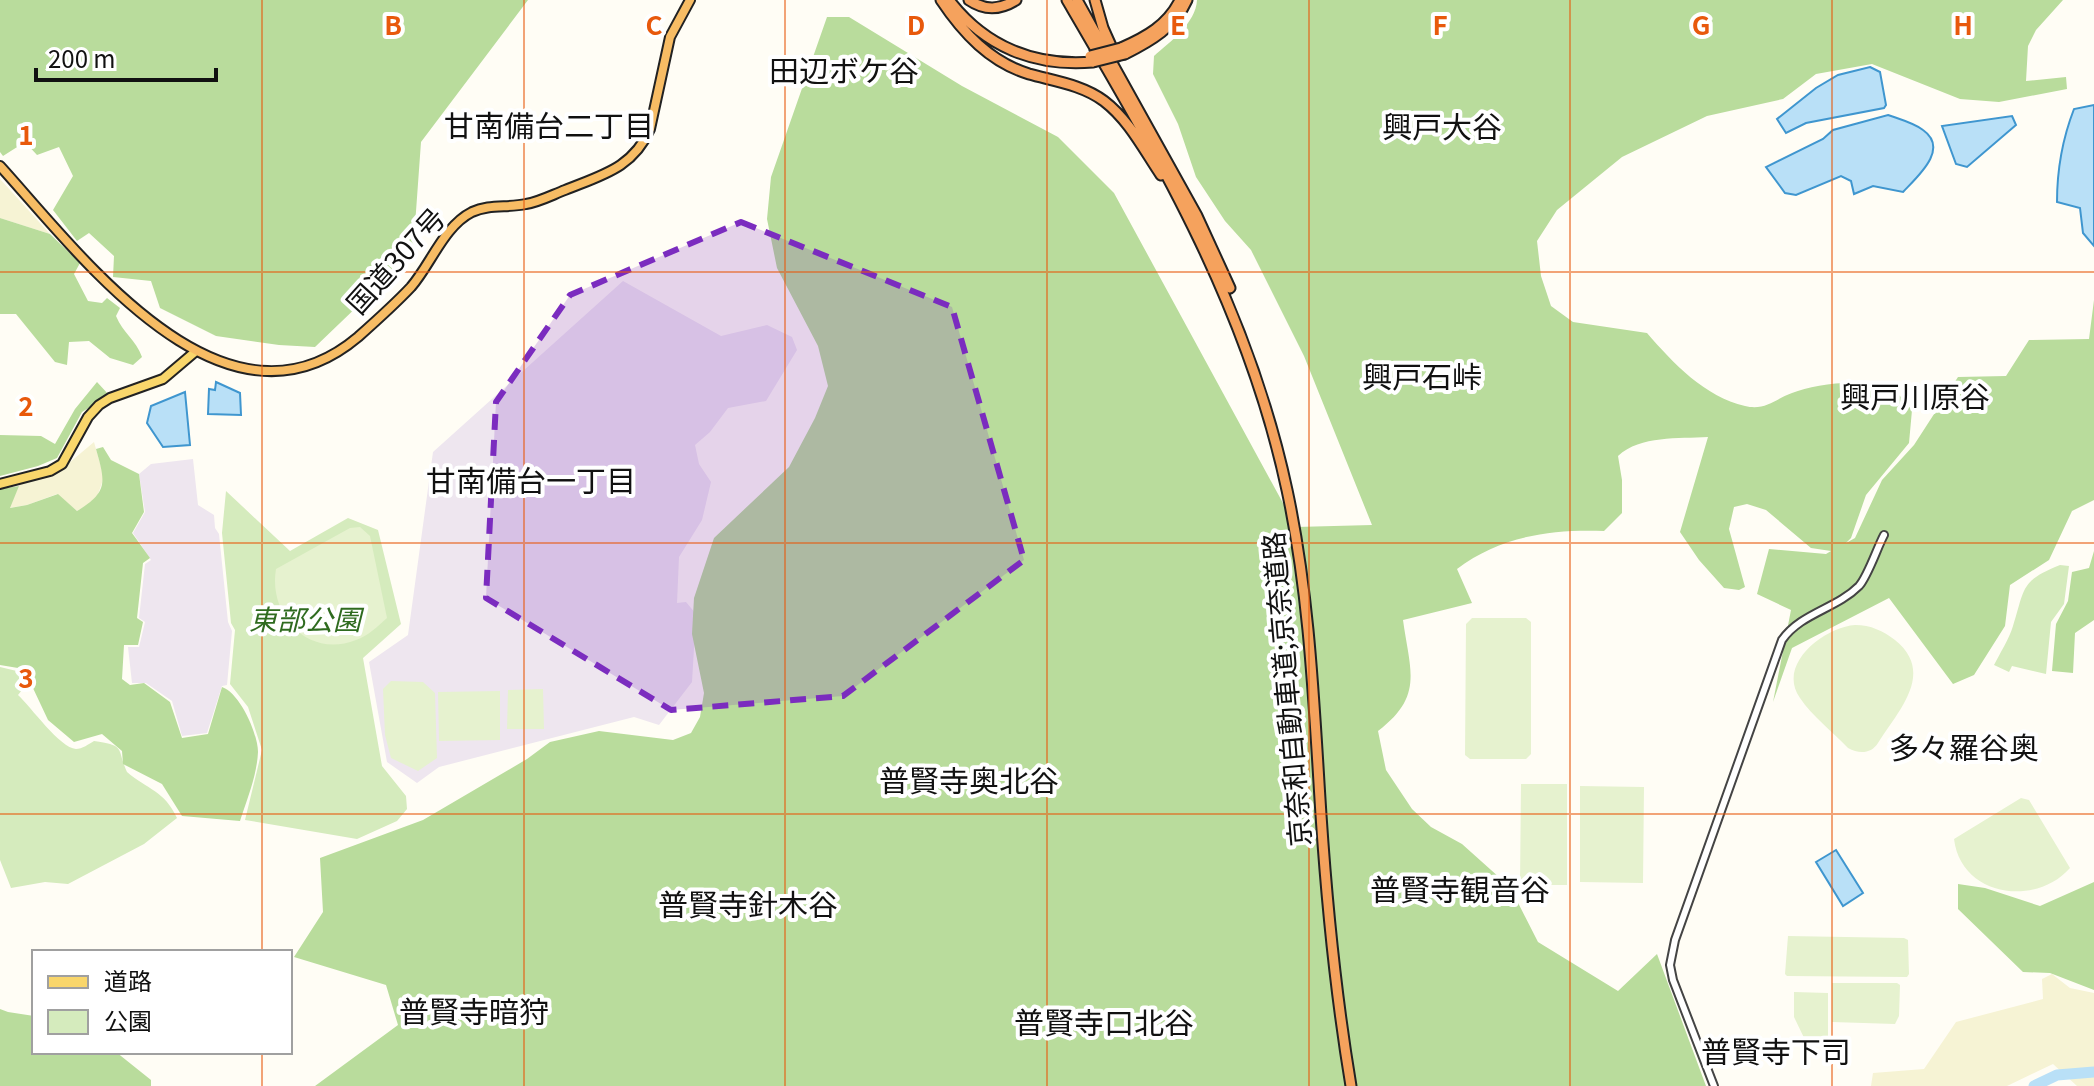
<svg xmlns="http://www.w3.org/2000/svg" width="2094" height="1086" viewBox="0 0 2094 1086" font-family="Georgia,'Noto Sans JP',serif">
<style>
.industrial{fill:#eee6ef}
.farmland{fill:#f6f3d4}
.green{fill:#d5ebbd}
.forest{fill:#b9dc9c}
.pitch{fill:#e6f2cf}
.water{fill:#b9e0f7;stroke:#3f96cf;stroke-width:2}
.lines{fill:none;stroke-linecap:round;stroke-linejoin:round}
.river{stroke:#b9e0f7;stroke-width:11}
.tertiary-casing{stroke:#444;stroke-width:10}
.primary-casing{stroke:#222;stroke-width:12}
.trunk-casing{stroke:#222;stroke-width:12}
.motorway-casing{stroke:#222;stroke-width:13}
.tertiary{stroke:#fff;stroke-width:6}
.primary{stroke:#f9d66b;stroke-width:8}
.trunk{stroke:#f7bc64;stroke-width:8}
.motorway{stroke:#f5a25d;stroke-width:9}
.motorway-bridge-casing{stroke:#222;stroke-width:13;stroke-linecap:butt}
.motorway-bridge{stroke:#f5a25d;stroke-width:9}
.marked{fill:#7b2cbf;fill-opacity:0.2;stroke:#7b2cbf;stroke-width:6;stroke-dasharray:16 10;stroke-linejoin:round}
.grid{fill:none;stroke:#e8590c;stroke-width:2;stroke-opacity:0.55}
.labels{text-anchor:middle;stroke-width:8;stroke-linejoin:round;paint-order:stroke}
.street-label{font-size:28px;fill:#111;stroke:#fff}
.park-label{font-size:28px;font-style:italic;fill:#2f6b1f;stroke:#fff}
.neighbourhood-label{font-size:30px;fill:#111;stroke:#fff}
.grid-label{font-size:26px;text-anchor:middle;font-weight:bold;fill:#e8590c;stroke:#fff;stroke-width:8;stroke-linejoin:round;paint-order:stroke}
</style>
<rect width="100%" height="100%" fill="#fffdf5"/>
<!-- industrial -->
<path class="industrial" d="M623,281L721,336L767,325L792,337L797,350L766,401L728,408L710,432L695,445L699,464L711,482L702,520L679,557L677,603L686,602L696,614L692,682L659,725L634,717L439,767L417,783L387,762L369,662L408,635L433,452Z
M193,459L198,505L214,515L215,528L219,534L228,622L232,631L227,685L222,686L207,733L182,736L172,701L146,683H132L128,647H139L145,622L139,618L145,564L151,560L133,533L145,512L139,474L151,464Z"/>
<!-- farmland -->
<path class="farmland" d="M0,179L50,234L0,218Z
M94,442L104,477L96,500L77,511L57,494L27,505L9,508L20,483L63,468Z
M2052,974L2070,988L2094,993V1086H2077L2053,1064L2007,1086H1871L1873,1073L1924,1069L1956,1022L2043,999L2042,979Z"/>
<!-- green -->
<path class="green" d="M226,491L290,551L348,518L378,530L401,624L363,658L382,766L406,796L407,809L397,821L357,839L245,820L262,750L248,707L230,684L235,630L231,623L222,533Z
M2060,565L2069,566L2064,604L2051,622L2046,674L2012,666L2009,672L1994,665C2000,653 2009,639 2013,626C2025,588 2020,581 2060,565Z
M0,667L25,673L30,680L18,695C31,707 60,748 76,749C82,749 89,744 94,741C127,746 116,748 127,772C148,790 164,790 177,818L144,844L68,884L45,882L11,888L0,860Z"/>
<!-- forest -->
<path class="forest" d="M0,0H528L421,142L413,253L315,347L279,345L216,336L160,308L151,281L113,277L114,256L89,233L77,241L53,210L73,176L59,147L37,155L25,142L3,156L0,152Z
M1197,0H2063L2036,30L2028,46L2026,81L2066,77L2067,89L1999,102L1960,99L1872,64L1816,74L1783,99L1707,116L1622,157L1557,210L1537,241L1541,276L1551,306L1573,322L1647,333C1673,363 1705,397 1745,406C1765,411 1775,399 1792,393C1819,383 1877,375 1900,396C1904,400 1908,406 1912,410L1909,443L1866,495L1851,538L1846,543L1855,538L1882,480L1914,445L1958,377L2006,376L2029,340L2089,339L2094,300V500L2072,511L2049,560L2010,585L2005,626L1974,675L1953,684L1889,598L1792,648L1773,702L1791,610L1757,594L1769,549L1826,554L1831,551L1811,548L1766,510L1747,504L1734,507L1729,529L1745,587L1739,590L1724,588L1699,560L1680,532L1708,437C1678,439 1641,435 1618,456L1622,480V513L1604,531C1552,529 1500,536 1457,569L1472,603L1403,620C1410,671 1424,696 1378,731L1386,770L1412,809L1431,827L1462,844L1510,887L1538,942L1618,991L1657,954L1706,1086H315L398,1025L386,985L294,957L323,912L320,858L423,820L527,759L550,742L599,731L673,740L691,733L700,717L704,693L692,634L694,598L714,538L789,467L815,418L828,386L818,346L777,268L767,219L771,177L827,17H849L962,86L1058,137L1114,193L1296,527L1372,525L1304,356L1251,250L1225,221L1196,177L1178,124L1153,74L1154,56C1170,42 1196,23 1197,0Z
M0,218L50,234L80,263L74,274L88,301L102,303L107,298L120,308L116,316C123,333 136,340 142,357L133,365L110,358L89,341L69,342L67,365L55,362L16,314H0Z
M97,382L109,395L82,412L57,458L38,466L0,476V435L41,436L55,444L75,409Z
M103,447L111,460L139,474L144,512L132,533L150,558L143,563L137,618L143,622L138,645H124L122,679L130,685L144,683L170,702L182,738L208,734L222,687C240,693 258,734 258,752C257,775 247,799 240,821L182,816L162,784L123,764L122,751L102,734L74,742L48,720L24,669L0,665V489L19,486L10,508L27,505L58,494L77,511C109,492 105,481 96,449Z
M2094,551V620L2075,633L2073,673L2052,671L2056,624L2068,601L2072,572L2089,568Z
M2094,882V990L2050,973L2023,972L1958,909V884L1985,888L2040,906Z
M0,1009L8,1012L34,1016V1052H116L151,1080V1086H0Z"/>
<!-- pitch -->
<path class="pitch" d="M360,527L370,536L387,618C378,626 368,636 356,640C309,659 268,616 276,569L350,528Z
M1472,618H1526L1531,622V754L1526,759H1470L1465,755L1466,624Z
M1855,625C1871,625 1883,631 1895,640C1936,673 1898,711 1878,743C1871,754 1859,754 1848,748C1833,732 1812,716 1800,698C1776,664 1825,627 1855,625Z
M391,681L423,682L435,693L437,758L418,771L391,758L385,735L383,689Z
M543,689L544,729H507L508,690Z
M500,691V740L439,741L438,692Z
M1521,784H1567V885H1520Z
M1580,786L1644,787L1643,883L1580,882Z
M2021,798L2029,800L2070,868C2036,907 1961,897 1954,839Z
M1788,936L1904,938L1908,940L1909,974L1907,977L1787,976L1785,974Z
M1832,983H1897L1900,985L1899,1016L1895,1024L1832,1022Z
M1794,992L1828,993V1038L1807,1044L1794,1017Z"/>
<!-- water -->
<path class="water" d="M1870,67L1880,72L1886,105L1884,108L1806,123L1786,133L1777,119L1816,88L1838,75Z
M2094,105V246L2083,233L2080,208L2057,202C2057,168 2062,140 2074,109Z
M1888,115C1899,119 1914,123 1923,130C1950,149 1917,177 1903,192L1873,186L1854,194L1851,181L1841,176L1796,195L1785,193L1766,167L1823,139L1833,130Z
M2012,116L2016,125L1967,167L1956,164L1942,126Z
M216,382L240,393L241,415L208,414L209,389L215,390Z
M185,392L190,445L163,447L147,423L151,406Z
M1836,850L1863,893L1843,906L1816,862Z"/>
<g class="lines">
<!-- river -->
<path class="river" d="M2034,1086L2057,1075L2094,1072"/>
<!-- tertiary casing -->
<g class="tertiary-casing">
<path id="tertiary" d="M1714,1086L1673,980L1670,965L1675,940L1782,640C1801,613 1836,609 1859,586C1868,576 1877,548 1884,535"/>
</g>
<!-- primary casing -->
<g class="primary-casing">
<path id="primary" d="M0,484L50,471L62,464L88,417L99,405L110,398L163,379L196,351"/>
</g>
<!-- trunk casing -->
<g class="trunk-casing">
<path id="trunk" d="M0,166C80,254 224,450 358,337C376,321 395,304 411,287C431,264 444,226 472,212C489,204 507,208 526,204C539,202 552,195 565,190C602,175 633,168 650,129L670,37L690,0"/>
</g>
<!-- motorway casing -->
<g class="motorway-casing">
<path id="motorway" d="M941,0C963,33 990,62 1029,74C1054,81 1083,85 1104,101C1129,120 1144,150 1161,175
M949,0C985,47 1035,67 1093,62
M969,0C985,11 1000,10 1016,0
M1067,0C1160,159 1248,307 1287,490C1310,597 1314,706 1321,815C1327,906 1336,996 1351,1086
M1077,0L1197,216L1230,288
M1095,0L1103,28L1116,57
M1121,48C1146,37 1168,25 1180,0
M1125,54C1151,41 1175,27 1187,0"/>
</g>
<!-- tertiary -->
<use href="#tertiary" class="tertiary"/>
<!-- primary -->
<use href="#primary" class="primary"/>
<!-- trunk -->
<use href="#trunk" class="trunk"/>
<!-- motorway -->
<use href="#motorway" class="motorway"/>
<!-- motorway-bridge casing -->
<g class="motorway-bridge-casing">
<path id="motorway-bridge" d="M1090,56L1121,48
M1093,62L1125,54"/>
</g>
<!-- motorway-bridge -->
<use href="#motorway-bridge" class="motorway-bridge"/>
</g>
<!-- marked area -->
<path class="marked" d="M741,222L952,307L1024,560L843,696L671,710L486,598L496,402L570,295Z"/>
<!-- grid -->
<path class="grid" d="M262,0V952M524,0V1086M785,0V1086M1047,0V1086M1309,0V1086M1570,0V1086M1832,0V1086M0,272H2094M0,543H2094M0,814H2094M262,1052V1086"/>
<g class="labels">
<!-- street labels -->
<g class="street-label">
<text transform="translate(396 261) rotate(-48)" y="10">国道307号</text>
<text transform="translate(1287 689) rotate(-95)" y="10">京奈和自動車道;京奈道路</text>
</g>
<!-- park labels -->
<g class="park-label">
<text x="305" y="630">東部公園</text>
</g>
<!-- neighbourhood labels -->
<g class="neighbourhood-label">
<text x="844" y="82">田辺ボケ谷</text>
<text x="549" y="137">甘南備台二丁目</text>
<text x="1442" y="138">興戸大谷</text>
<text x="1422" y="388">興戸石峠</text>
<text x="1915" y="408">興戸川原谷</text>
<text x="531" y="492">甘南備台一丁目</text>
<text x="1964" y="759">多々羅谷奥</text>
<text x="969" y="792">普賢寺奥北谷</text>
<text x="1460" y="901">普賢寺観音谷</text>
<text x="748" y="916">普賢寺針木谷</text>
<text x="474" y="1023">普賢寺暗狩</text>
<text x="1104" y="1034">普賢寺口北谷</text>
<text x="1776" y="1063">普賢寺下司</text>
</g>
</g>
<g class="grid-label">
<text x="393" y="35">B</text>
<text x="654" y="35">C</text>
<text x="916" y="35">D</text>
<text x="1178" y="35">E</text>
<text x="1440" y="35">F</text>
<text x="1701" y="35">G</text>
<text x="1963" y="35">H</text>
<text x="26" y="145">1</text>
<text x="26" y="416">2</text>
<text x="26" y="688">3</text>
</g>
<!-- legend -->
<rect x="32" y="950" width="260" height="104" fill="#ffffff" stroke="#a0a0a0" stroke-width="2"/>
<rect x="48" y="976" width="40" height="12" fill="#f9d66b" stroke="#a0a0a0" stroke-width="2"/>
<text x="104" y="990" font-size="24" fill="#111111">道路</text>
<rect x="48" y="1010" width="40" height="24" fill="#d5ebbd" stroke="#a0a0a0" stroke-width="2"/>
<text x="104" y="1030" font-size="24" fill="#111111">公園</text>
<!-- scale -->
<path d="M36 68v12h180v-12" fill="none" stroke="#111111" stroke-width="4"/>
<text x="48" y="68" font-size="24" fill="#111111" stroke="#ffffff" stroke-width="6" paint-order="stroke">200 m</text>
</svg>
